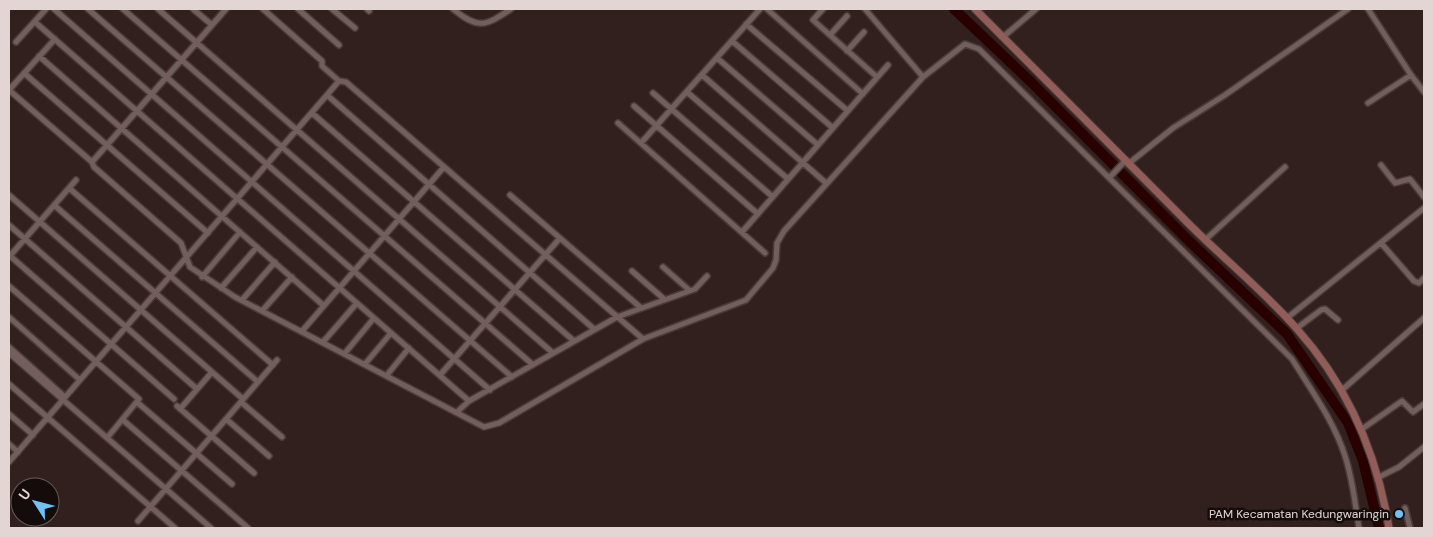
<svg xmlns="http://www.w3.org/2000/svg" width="1433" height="537" viewBox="0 0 1433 537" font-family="'DM Sans',sans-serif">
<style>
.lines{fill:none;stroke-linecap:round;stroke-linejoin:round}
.river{stroke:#280000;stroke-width:10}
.street-casing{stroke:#493b39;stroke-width:8}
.secondary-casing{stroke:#493b39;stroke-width:9}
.street{stroke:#725e5b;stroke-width:5}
.secondary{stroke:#925d58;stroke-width:7}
.poi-dot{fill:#70c1f4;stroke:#140c0b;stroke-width:2}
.labels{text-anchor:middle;stroke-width:5;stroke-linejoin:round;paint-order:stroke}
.poi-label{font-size:12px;fill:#e2d5d4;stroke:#140c0b;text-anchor:end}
</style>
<rect width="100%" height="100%" fill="#32201e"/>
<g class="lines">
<!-- river -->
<path class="river" d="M954,9L1031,82L1189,241L1287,334L1348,423L1363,461L1379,528"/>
<!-- street casing -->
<g class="street-casing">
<path id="street" d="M54,9L490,390
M88,9L512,377
M123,9L532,364
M158,9L553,353
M193,9L212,25
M226,9L107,145L92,162L94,167L181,243L190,267L235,297L484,427L499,423L643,339L746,300L773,268L776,260L777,243L784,231L923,77L965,44L979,49L1292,359C1311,390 1334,421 1345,456C1353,480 1355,504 1359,528
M263,9L322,61V66L339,81L346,82L643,339
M298,9L339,45
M332,9L355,28
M367,9L369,11
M453,9C479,30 485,26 511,9
M767,9L863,94
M823,9L813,20L877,77
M865,9L923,77
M1368,9L1411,75L1424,92
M35,22L469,401
M746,24L848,111
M830,35L847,16
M1003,37L1036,9
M55,39L9,90L92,162
M732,41L833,128
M16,42L46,9
M847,51L864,32
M39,56L323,305
M717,58L818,145
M24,73L208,233
M702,75L826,183
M687,92L788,179
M653,93L773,197
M327,95L594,329
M1368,103L1411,75
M634,106L758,214
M312,113L574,341
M618,123L765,253
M641,143L760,9
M1128,164L1173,128L1225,95L1348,9
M1381,165L1395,183L1410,179L1424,197
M1109,178L1125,161
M69,188L273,365
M9,195L243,399
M510,195L640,307
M54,205L258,382
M9,225L197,389
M742,232L888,65
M1205,240L1285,167
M1381,243L1414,281L1419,283L1424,278
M9,255L174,399
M9,257L76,180
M663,267L689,290
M632,271L664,299
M202,277L240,232
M9,286L139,399L107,438
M221,288L257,247
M242,300L275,262
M262,311L292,277
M9,317L80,380
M1287,318L1424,208
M1297,328L1321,310L1325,309L1338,320
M303,330L444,167
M323,342L357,303
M9,347L65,397
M9,353L211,528
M345,353L374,318
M365,364L391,333
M387,375L409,348
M440,375L560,238
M9,384L175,528
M1342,390L1424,318
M241,402L282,437
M138,403L232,484
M177,406L254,473
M180,409L212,372
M457,412L469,401L617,317L695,289L707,276
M9,414L33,435
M226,419L269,456
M123,420L248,528
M1362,429L1402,401L1413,412L1424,404
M9,444L18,452
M9,462L339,81
M1379,477L1399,467L1424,447
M1405,508L1410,528
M138,521L277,360"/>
</g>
<!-- secondary casing -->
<g class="secondary-casing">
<path id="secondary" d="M975,9C1044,79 1114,148 1183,218C1220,256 1262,289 1297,329C1347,385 1377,454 1389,528"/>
</g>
<!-- street -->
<use href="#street" class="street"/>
<!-- secondary -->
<use href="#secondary" class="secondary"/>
</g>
<!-- markers -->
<circle class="poi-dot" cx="1399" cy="514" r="5"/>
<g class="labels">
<!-- poi labels -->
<g class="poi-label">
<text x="1389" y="518">PAM Kecamatan Kedungwaringin</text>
</g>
</g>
<!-- border -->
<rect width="1433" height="537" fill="none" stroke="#e2d5d4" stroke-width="20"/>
<!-- north arrow -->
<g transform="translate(35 502) rotate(306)"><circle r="24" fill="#140c0b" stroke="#665c5b"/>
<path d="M0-4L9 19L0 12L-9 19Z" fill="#70c1f4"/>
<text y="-8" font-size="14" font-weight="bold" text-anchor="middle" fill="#e2d5d4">U</text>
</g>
</svg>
